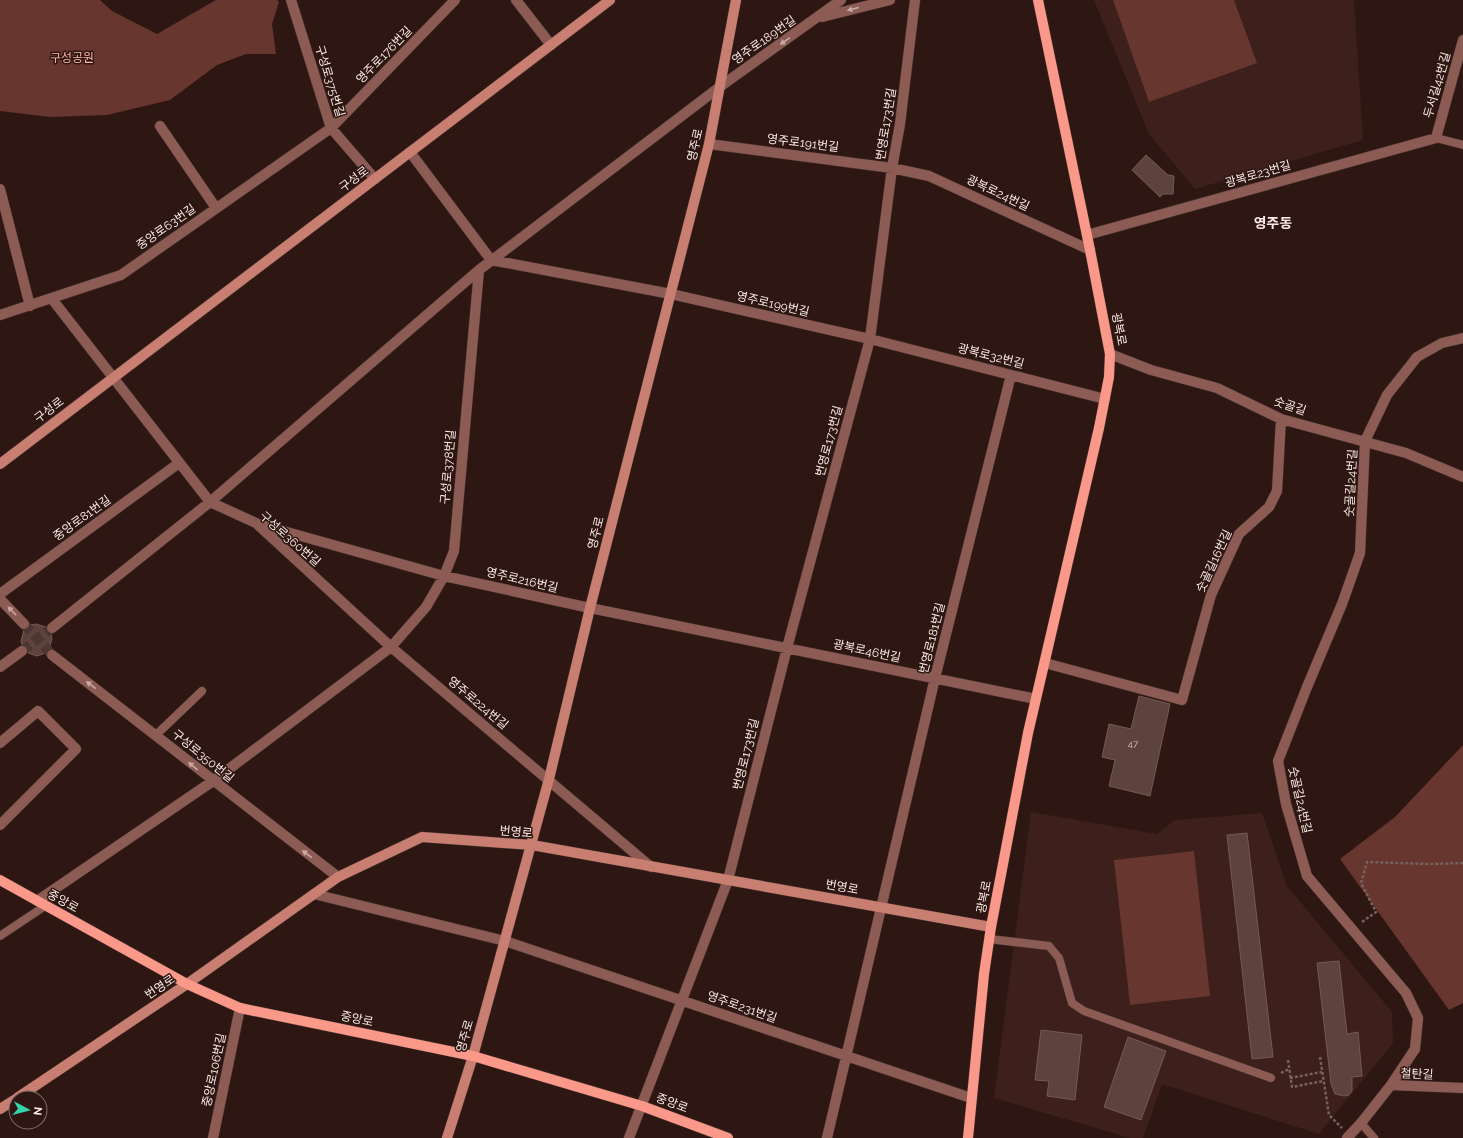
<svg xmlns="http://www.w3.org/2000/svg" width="1463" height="1138" viewBox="0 0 1463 1138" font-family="Raleway,'Noto Sans KR',sans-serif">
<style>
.built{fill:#3d1f1b}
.green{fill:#67362f}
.building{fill:#5d423e;stroke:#755955}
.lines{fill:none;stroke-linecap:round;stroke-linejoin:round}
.street-tunnel{stroke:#4d3733;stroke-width:10;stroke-dasharray:10 5;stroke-linecap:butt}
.lane-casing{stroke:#4b3531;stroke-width:9}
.street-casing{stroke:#4b3531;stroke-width:11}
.secondary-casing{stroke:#4b3531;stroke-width:11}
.primary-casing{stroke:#4b3531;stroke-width:11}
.path{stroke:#76615d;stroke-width:2.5;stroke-dasharray:3 2;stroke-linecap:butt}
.lane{stroke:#8b5b54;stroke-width:8}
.street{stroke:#8b5b54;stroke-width:10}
.secondary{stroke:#c97e72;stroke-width:10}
.primary{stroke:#fa9889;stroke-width:10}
.oneway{fill:#c9aaa5}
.labels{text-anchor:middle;stroke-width:3;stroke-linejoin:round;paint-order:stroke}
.number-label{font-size:10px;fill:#d4c0bd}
.street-label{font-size:12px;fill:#fbeae7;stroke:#2e1713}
.park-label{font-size:12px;fill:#ffb4a8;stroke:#2e1713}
.quarter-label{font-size:14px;font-weight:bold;fill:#fbeae7;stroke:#2e1713}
</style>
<rect width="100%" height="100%" fill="#2e1713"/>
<!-- built -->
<path class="built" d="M1094,0H1354L1363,140L1195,189L1149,134Z
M1031,812L1157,834L1175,820L1262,813L1287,886L1392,1012L1393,1043L1319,1134L1162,1084L1143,1138H1130L994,1098Z"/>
<!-- green -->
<path class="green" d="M0,0H100L112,11L157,34L216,0H277L279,2L272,24L276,54H246L217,65L170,100L107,115L50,117L0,111Z
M1113,0H1234L1257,63L1149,102Z
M1463,745V1003L1449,1010L1340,859L1395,817Z
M1194,851L1210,996L1130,1005L1114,860Z"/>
<!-- building -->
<path class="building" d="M1146,155L1168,175L1174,176L1173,194H1163L1160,197L1132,170Z
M36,624L46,627L47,632L51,634L52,639L49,649L43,654L37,656L28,653L27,648L22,645L21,641L24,630L30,625Z
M1139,696L1170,704L1150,796L1109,786L1115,760L1102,757L1109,724L1131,729Z
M1247,833L1273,1057L1252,1059L1227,835Z
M1339,961L1347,1034L1358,1032L1362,1076L1352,1077V1091L1349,1095L1344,1096L1335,1094L1331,1084L1317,963Z
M1041,1030L1082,1035L1075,1100L1047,1096L1049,1081L1035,1080Z
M1128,1037L1166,1051L1141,1120L1104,1107Z"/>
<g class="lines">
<!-- street-tunnel -->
<path class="street-tunnel" d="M24,624L52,655
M22,651L52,628"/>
<!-- lane casing -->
<g class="lane-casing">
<path id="lane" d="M1436,138L1463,145
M156,735L202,691
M0,936L45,906
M989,939L1049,946L1059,958L1072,1003L1084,1011L1271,1078
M1361,1123L1374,1138"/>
</g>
<!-- street casing -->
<g class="street-casing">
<path id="street" d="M291,0L331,128L375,179
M516,0L551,45
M822,17L890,0
M160,126L216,208
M709,144L892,168L929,176L1090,250
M410,152L491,260L671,294L870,339L1105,399
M0,189L30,306
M1087,235L1436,138L1463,40
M52,299L210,502L256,523L391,647L651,867
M0,315L121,275L331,128L455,0
M1110,354L1151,370L1217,388L1281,419L1406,453L1463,477
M258,524L444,576L590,608L1036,699
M0,594L179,463
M0,599L24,624
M52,628L210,502L479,270L721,86L841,0
M52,655L338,877
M1045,663L1182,700L1211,595L1239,534L1269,507L1277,491L1281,419
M0,667L22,651
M0,743L38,711L76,749L0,825
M314,894L505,941L971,1098
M37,901L213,781L391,647L426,607L444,576L454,551L479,270
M1391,1085L1415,1049L1418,1018L1406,993L1307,876L1286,804L1278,761L1307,687L1342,604L1360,553L1365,441L1387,395L1417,357L1442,343L1463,338
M213,1138L240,1008
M629,1138L728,880L787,648L870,339L892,168L900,124L915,0
M827,1138L935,678L1011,375
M1347,1138L1361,1123L1391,1085L1463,1088"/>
</g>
<!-- secondary casing -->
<g class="secondary-casing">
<path id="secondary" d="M0,464L610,0
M17,1098L187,984L338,877L422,837L532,845L991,927
M0,1109L16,1099
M447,1138L473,1056L549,779L590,608L709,144L736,0"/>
</g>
<!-- primary casing -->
<g class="primary-casing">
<path id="primary" d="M0,880L187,984L240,1008L473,1056L642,1106L728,1138
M968,1138L984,974L991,927L1028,733L1099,428L1109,377L1110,354L1090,250L1038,0"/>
</g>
<!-- path -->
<path class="path" d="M1362,922L1376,912L1361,883L1367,862L1429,864L1463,863
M1320,1057L1329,1115L1342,1128
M1288,1060L1292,1087L1323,1081
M1281,1073L1289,1069
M1290,1078L1322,1072"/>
<!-- lane -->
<use href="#lane" class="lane"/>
<!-- street -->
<use href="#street" class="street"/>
<!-- secondary -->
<use href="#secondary" class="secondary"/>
<!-- primary -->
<use href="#primary" class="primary"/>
</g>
<!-- one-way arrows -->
<defs><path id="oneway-solid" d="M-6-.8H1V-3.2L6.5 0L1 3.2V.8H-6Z"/></defs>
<g class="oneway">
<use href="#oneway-solid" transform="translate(853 9) rotate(166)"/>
<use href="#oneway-solid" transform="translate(785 41) rotate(145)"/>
<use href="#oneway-solid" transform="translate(12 611) rotate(-134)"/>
<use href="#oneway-solid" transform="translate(91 685) rotate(-143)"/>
<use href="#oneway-solid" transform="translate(193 766) rotate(-141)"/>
<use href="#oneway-solid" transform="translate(307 854) rotate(-143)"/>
</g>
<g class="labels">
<!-- number labels -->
<g class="number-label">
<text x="1133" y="747">47</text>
</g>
<!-- street labels -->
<g class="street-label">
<text transform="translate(764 40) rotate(-35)" y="4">영주로189번길</text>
<text transform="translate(384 55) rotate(-46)" y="4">영주로176번길</text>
<text transform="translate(330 81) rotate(73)" y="4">구성로375번길</text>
<text transform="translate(1437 85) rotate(-74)" y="4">두서길42번길</text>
<text transform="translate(886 124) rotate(-81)" y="4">번영로173번길</text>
<text transform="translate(803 143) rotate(7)" y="4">영주로191번길</text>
<text transform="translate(695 145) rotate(-77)" y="4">영주로</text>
<text transform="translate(1258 174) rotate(-16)" y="4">광복로23번길</text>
<text transform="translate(354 179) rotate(-37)" y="4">구성로</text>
<text transform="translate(998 193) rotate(25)" y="4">광복로24번길</text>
<text transform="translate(166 227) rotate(-35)" y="4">중앙로63번길</text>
<text transform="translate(773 304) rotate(13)" y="4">영주로199번길</text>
<text transform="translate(1119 329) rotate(79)" y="4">광복로</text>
<text transform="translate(991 356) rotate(14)" y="4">광복로32번길</text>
<text transform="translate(1290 406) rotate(19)" y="4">숫골길</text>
<text transform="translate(49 410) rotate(-37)" y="4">구성로</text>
<text transform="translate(829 441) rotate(-75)" y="4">번영로173번길</text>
<text transform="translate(448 467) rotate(-85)" y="4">구성로378번길</text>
<text transform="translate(1351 483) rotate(-87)" y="4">숫골길24번길</text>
<text transform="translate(82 518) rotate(-36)" y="4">중앙로81번길</text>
<text transform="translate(596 533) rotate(-76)" y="4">영주로</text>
<text transform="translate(290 539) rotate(41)" y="4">구성로360번길</text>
<text transform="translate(1214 561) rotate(-65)" y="4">숫골길16번길</text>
<text transform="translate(522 580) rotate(13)" y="4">영주로216번길</text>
<text transform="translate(932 638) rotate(-76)" y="4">번영로181번길</text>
<text transform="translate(867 651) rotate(12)" y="4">광복로46번길</text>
<text transform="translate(478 703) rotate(40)" y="4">영주로224번길</text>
<text transform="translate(746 754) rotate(-76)" y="4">번영로173번길</text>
<text transform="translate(203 756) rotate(39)" y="4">구성로350번길</text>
<text transform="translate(1300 800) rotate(77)" y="4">숫골길24번길</text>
<text transform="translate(516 832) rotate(5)" y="4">번영로</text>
<text transform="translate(842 887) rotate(10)" y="4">번영로</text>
<text transform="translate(984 897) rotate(-79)" y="4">광복로</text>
<text transform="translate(63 901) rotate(29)" y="4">중앙로</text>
<text transform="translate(160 987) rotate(-34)" y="4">번영로</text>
<text transform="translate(742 1007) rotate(19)" y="4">영주로231번길</text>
<text transform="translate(357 1019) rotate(12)" y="4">중앙로</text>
<text transform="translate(465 1036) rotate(-74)" y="4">영주로</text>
<text transform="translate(214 1070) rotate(-78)" y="4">중앙로106번길</text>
<text transform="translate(1417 1074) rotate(3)" y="4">철탄길</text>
<text transform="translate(672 1103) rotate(20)" y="4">중앙로</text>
</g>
<!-- park labels -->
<g class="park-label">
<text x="72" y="62">구성공원</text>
</g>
<!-- quarter labels -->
<g class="quarter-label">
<text x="1273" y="228">영주동</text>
</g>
</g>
<!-- north arrow -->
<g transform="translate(28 1110) rotate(97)"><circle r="19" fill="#2e1713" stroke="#806b68"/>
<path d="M0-3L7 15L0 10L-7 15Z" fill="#34d4a8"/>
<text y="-6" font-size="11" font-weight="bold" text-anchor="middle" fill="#fbeae7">N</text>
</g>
</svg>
